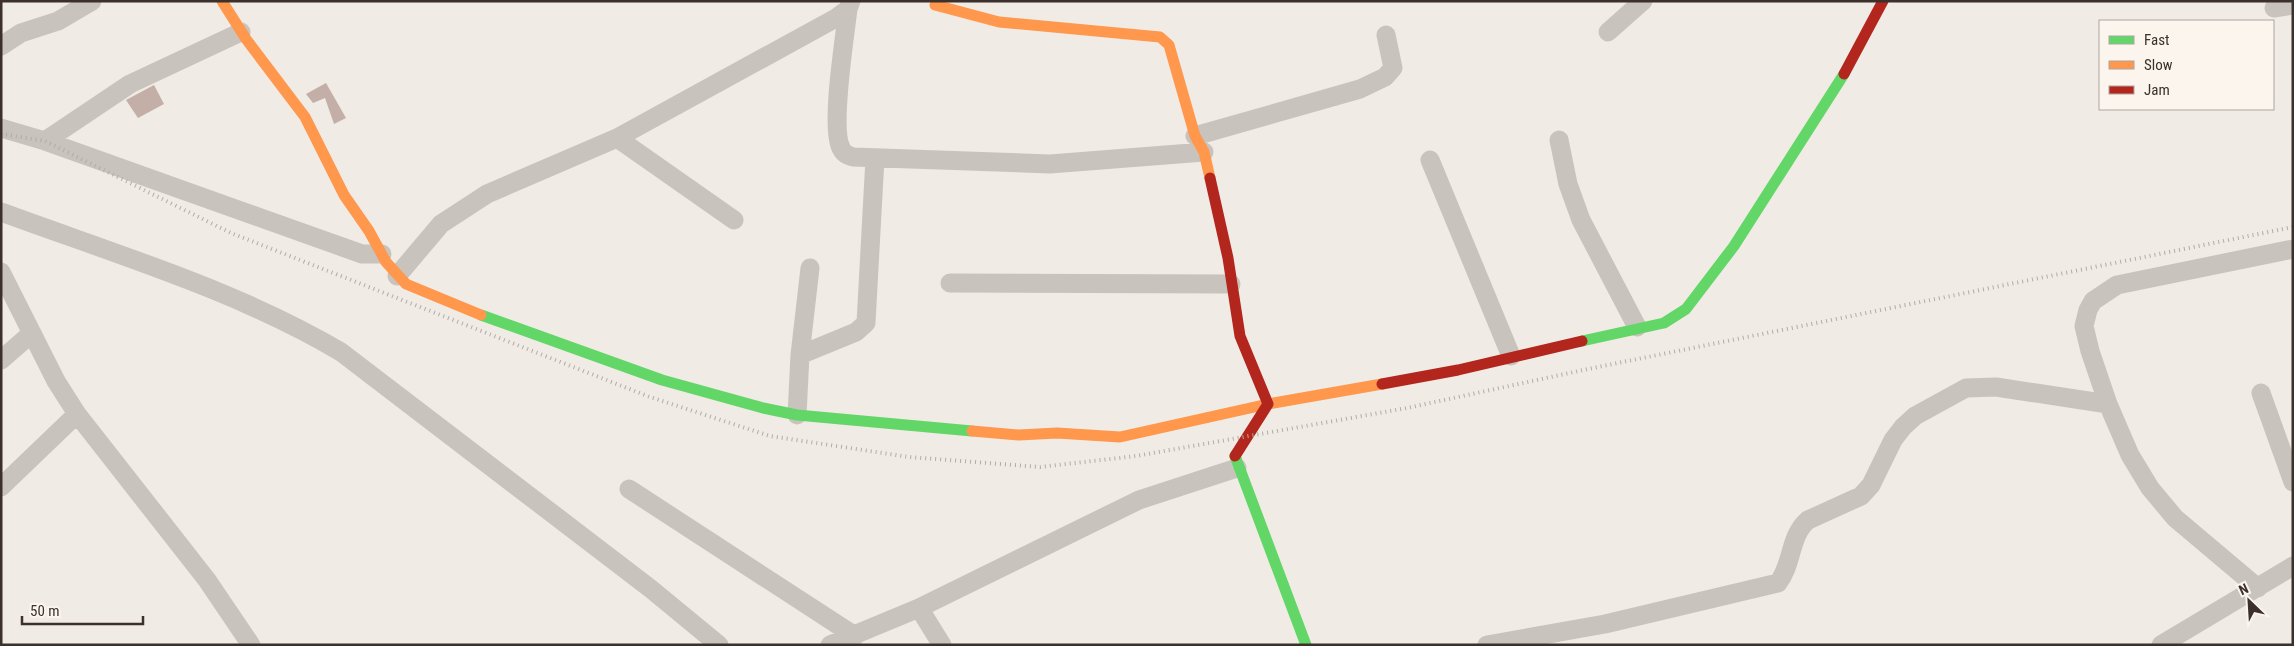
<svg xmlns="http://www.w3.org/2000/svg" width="2294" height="646" viewBox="0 0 2294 646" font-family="'Roboto Condensed',sans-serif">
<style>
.building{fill:#c3afa7}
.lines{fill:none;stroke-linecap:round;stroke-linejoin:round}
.street{stroke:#c9c3be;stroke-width:19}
.fast{stroke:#63d668;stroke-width:11}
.slow{stroke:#ff974d;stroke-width:11}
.jam{stroke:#b3261e;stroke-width:11}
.rail{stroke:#b1aca8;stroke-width:4;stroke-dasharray:1 4;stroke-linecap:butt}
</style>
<rect width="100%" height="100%" fill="#f0ebe5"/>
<!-- building -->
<path class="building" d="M326,83L346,118L334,124L325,98L313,103L306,94Z
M154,85L164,104L138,118L126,100Z"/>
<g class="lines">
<!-- street -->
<path class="street" d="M2274,8L2293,5
M848,9C845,36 830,127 841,148C844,154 847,155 853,157L1050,164L1204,152
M1608,32L1643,1
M1,46L21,33L58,21L92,1
M1,128L45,141L362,254H382
M1195,136L1360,89L1385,77L1393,68L1386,35
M617,138L734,220
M1559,140L1568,184L1581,220L1637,327
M45,141L130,84L241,32
M1430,160L1511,356
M1,212C115,254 236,290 341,352L651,589L719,645
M1,272L56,381L77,414L207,580L251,645
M397,276L441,224L487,194L617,138L836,18L848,9L851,1
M950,283L1231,284
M800,355L856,332L866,323L875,158
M1,360L32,333
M2261,393L2293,482
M797,415L800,355L810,268
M1,487L77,414
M629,489L855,636
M2258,588L2175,518L2150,488L2130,455L2108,404L2090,351L2084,326L2088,310L2093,301L2117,285L2293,249
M919,608L942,645
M830,645L919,608L1139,500L1237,468
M1487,645L1605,624L1778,583C1793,564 1789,536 1808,520L1861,496L1871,485L1893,440L1903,427L1915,416L1966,388L1996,387L2108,404
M2161,645L2293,566"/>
<!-- fast -->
<path class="fast" d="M481,315L662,380L763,408L797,415L972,431
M1582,341L1664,323L1686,309L1734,246L1844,74
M1235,456L1306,645"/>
<!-- slow -->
<path class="slow" d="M222,1L246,39L305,117L344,195L369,231L386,262L406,284L481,315
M935,5L999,22L1160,37L1169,45L1195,136L1204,152L1210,178
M972,431L1019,435L1057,433L1120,437L1268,404L1382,384"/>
<!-- jam -->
<path class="jam" d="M1844,74L1883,1
M1210,178L1228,258L1240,336L1268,404L1235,456
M1382,384L1458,370L1582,341"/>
<!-- rail -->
<path class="rail" d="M1,134L45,141L231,233L650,397L770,436L909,457L1040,467L1136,456L1407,408L1588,369L2293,227"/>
</g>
<!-- border -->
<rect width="2294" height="646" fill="none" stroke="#3b302b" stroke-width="5"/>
<!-- legend -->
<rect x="2099" y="20" width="175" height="90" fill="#fbf5ee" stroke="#aea6a0"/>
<rect x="2109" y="36" width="25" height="8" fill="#63d668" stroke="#aea6a0"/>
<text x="2144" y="45" font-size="15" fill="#3b302b">Fast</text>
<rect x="2109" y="61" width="25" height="8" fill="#ff974d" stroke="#aea6a0"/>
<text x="2144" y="70" font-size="15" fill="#3b302b">Slow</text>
<rect x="2109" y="86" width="25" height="8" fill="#b3261e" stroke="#aea6a0"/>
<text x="2144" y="95" font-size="15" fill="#3b302b">Jam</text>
<!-- north arrow -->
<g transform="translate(2249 601) rotate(335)" stroke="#fbf5ee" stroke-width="4" paint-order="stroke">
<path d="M0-4L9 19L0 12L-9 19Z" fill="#3b302b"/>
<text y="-8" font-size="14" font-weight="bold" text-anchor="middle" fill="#3b302b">N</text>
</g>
<!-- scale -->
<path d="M22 616v8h121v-8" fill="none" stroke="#3b302b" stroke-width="2.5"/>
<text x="30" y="616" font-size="15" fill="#3b302b" stroke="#fbf5ee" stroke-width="4" paint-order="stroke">50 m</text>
</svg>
